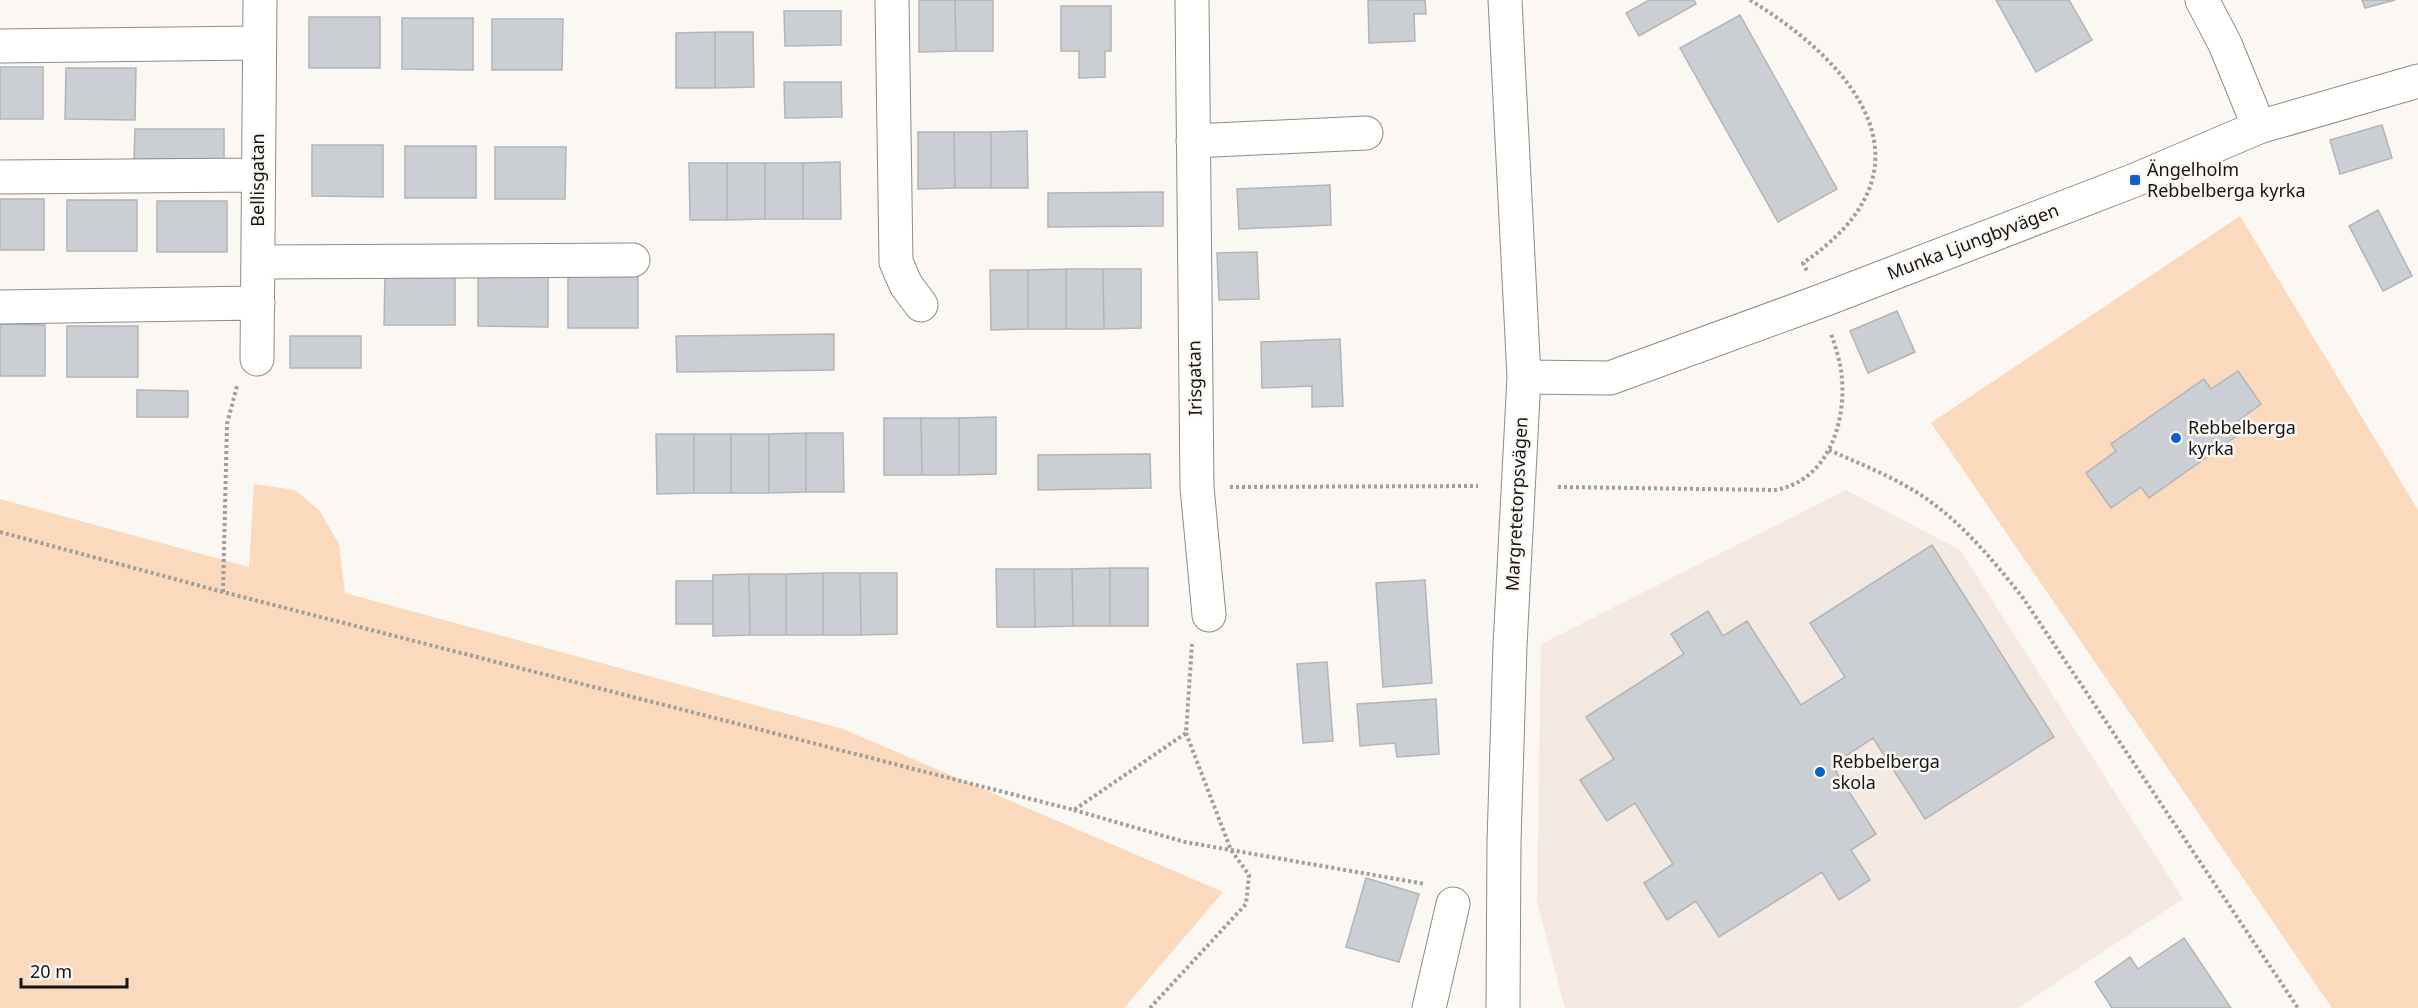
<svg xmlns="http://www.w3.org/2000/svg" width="2418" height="1008" viewBox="0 0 2418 1008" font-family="'Noto Sans',sans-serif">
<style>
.built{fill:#f3e9e0}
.green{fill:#fad9bc}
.building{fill:#cbced2;stroke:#b1b4b8;stroke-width:1.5}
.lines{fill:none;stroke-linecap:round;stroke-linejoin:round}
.minor-casing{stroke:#8e8b88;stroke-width:35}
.path{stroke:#a09d9a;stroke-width:4;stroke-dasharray:3 3;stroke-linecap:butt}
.minor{stroke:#fff;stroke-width:33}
.poi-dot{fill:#0d61cb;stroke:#fbf7f3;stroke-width:2}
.labels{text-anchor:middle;stroke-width:5;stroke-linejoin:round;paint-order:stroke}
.poi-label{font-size:18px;fill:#161514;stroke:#fbf7f3;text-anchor:start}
.street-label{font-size:18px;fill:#161514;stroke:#fbf7f3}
</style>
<rect width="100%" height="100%" fill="#fbf7f3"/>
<!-- built -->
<path class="built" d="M1846,490L1960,550L2183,899L2018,1008H1565L1537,902L1541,644Z"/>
<!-- green -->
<path class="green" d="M2240,216L2418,510V1008H2332L1931,423Z
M254,484L295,490L319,510L339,544L345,593L843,729L1223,892L1124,1008H0V499L249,567Z"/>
<!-- building -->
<path class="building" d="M919,0H955L956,51L919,52Z
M955,0H993V51H956Z
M1368,0H1425L1426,14H1414L1415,41L1369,43Z
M1649,0H1694L1696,4L1639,36L1626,13Z
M1996,0H2069L2092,40L2036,72Z
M2362,0H2395L2365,8Z
M1061,6H1111V51H1105V77L1079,78V51H1061Z
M784,11H841V45L785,46Z
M1740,15L1837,189L1778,222L1680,48Z
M309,17H380V68H309Z
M402,18H473V70L402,69Z
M492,19H563L562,70H492Z
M715,32V88H676V33Z
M715,32H753L754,87L715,88Z
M0,67H43V119H0Z
M66,68H136L135,120L65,119Z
M784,82H841L842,117L785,118Z
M2382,125L2392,158L2340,174L2330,140Z
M135,129H224V160L134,159Z
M1027,131L1028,188H991V132Z
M918,132H954L955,188L918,189Z
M954,132H991V188H955Z
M312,145H383V197L312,196Z
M405,146H476V198H405Z
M495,147H566L565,199H495Z
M840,162L841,219H803V163Z
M689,163H727V220H690Z
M727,163H765V219L727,220Z
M765,163H803V219H765Z
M1330,185L1331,225L1239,229L1237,189Z
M1163,192V226L1048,227V193Z
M0,199H44V250H0Z
M67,200H137V251H67Z
M157,201H227V252H157Z
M2378,210L2412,276L2383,291L2349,226Z
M1257,252L1259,299L1219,300L1217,253Z
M1066,269V329H1028V270Z
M1066,269H1103L1104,329H1066Z
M1103,269H1141V328L1104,329Z
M990,270H1028V329L991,330Z
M385,274H455V325H384Z
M478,275H548V327L478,326Z
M568,276H638V328H568Z
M1897,311L1915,352L1868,373L1850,331Z
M0,324L45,325V376H0Z
M67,326H138V377H67Z
M834,334V370L677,372L676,336Z
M290,336H361V368H290Z
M1340,339L1343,406L1312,407V386L1262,388L1261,342Z
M2238,371L2261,404L2235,423L2242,432L2149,498L2141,487L2111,508L2086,473L2116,451L2111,444L2204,379L2211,389Z
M137,390L188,391V417H137Z
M996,417V474L959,475V418Z
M884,418H921L922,475H884Z
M921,418H959V475H922Z
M806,433V492L769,493V434Z
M806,433H843L844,492H806Z
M656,434H694V493L657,494Z
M694,434H731V493H694Z
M731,434H769V493H731Z
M1150,454L1151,488L1038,490V455Z
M1932,545L2054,737L1925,819L1873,738L1832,765L1876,834L1851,850L1870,880L1839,900L1822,872L1719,937L1696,901L1667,920L1644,883L1673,864L1635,803L1607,821L1580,780L1614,759L1586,717L1684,654L1671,634L1708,611L1723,636L1747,621L1801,705L1845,677L1810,623Z
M1110,568V626H1073L1072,569Z
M1110,568H1148V626H1110Z
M996,569H1034L1035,627H997Z
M1034,569H1072L1073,626L1035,627Z
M823,573H860L861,635H823Z
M823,573V635H786V574Z
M860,573H897V634L861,635Z
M749,574H786V635H750Z
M749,574L750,635L713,636V575Z
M1425,580L1432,683L1383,687L1376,583Z
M676,581H713V624H676Z
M1327,662L1333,741L1303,743L1297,664Z
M1436,699L1439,754L1397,757L1395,743L1360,746L1357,704Z
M1366,878L1419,894L1399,962L1346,947Z
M2184,938L2231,1008H2112L2095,982L2130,957L2138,969Z"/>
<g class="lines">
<!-- minor casing -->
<g class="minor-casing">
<path id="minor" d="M892,0L896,262L906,285L921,305
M1192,0L1197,487L1209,615
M2202,0L2225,44L2259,127
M0,46L259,43
M1193,141L1366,133
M0,177L258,175
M258,262L633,260
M0,307L258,303
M257,359L260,0
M1524,377L1610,378L1821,301L2135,180L2259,127L2418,81
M1429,1008L1453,904
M1503,1008L1504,842L1510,646L1524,377L1505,0"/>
</g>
<!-- path -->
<path class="path" d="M1750,0C1858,66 1941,169 1803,263L1807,271
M1829,450C1865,466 1904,481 1935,505C1969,531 1997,565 2023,598L2298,1008
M1230,487L1478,486
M1558,487L1775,490C1830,481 1848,418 1841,370C1839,358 1835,345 1831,334
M0,532L223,592L1074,810L1186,733L1192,644
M223,592L227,424L237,386
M1074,810L1185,842L1425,884
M1150,1008L1246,904L1249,875L1231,850L1186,733"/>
<!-- minor -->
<use href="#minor" class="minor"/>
</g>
<!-- markers -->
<g class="poi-dot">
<rect x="2129" y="174" width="12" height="12" rx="3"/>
<circle cx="2176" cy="438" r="6"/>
<circle cx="1820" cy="772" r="6"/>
</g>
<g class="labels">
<!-- poi labels -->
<g class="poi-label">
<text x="2147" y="176">Ängelholm<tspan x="2147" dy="21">Rebbelberga kyrka</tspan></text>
<text x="2188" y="434">Rebbelberga<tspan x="2188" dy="21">kyrka</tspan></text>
<text x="1832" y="768">Rebbelberga<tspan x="1832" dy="21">skola</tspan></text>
</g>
<!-- street labels -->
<g class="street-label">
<text transform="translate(258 180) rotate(-90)" y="6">Bellisgatan</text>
<text transform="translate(1973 242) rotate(-21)" y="6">Munka Ljungbyvägen</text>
<text transform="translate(1195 378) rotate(-91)" y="6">Irisgatan</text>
<text transform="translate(1517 504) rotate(-87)" y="6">Margretetorpsvägen</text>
</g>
</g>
<!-- scale -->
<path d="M21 978v9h106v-9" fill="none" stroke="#161514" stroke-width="3"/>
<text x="30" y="978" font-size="18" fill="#161514" stroke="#fbf7f3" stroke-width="4.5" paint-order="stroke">20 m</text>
</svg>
